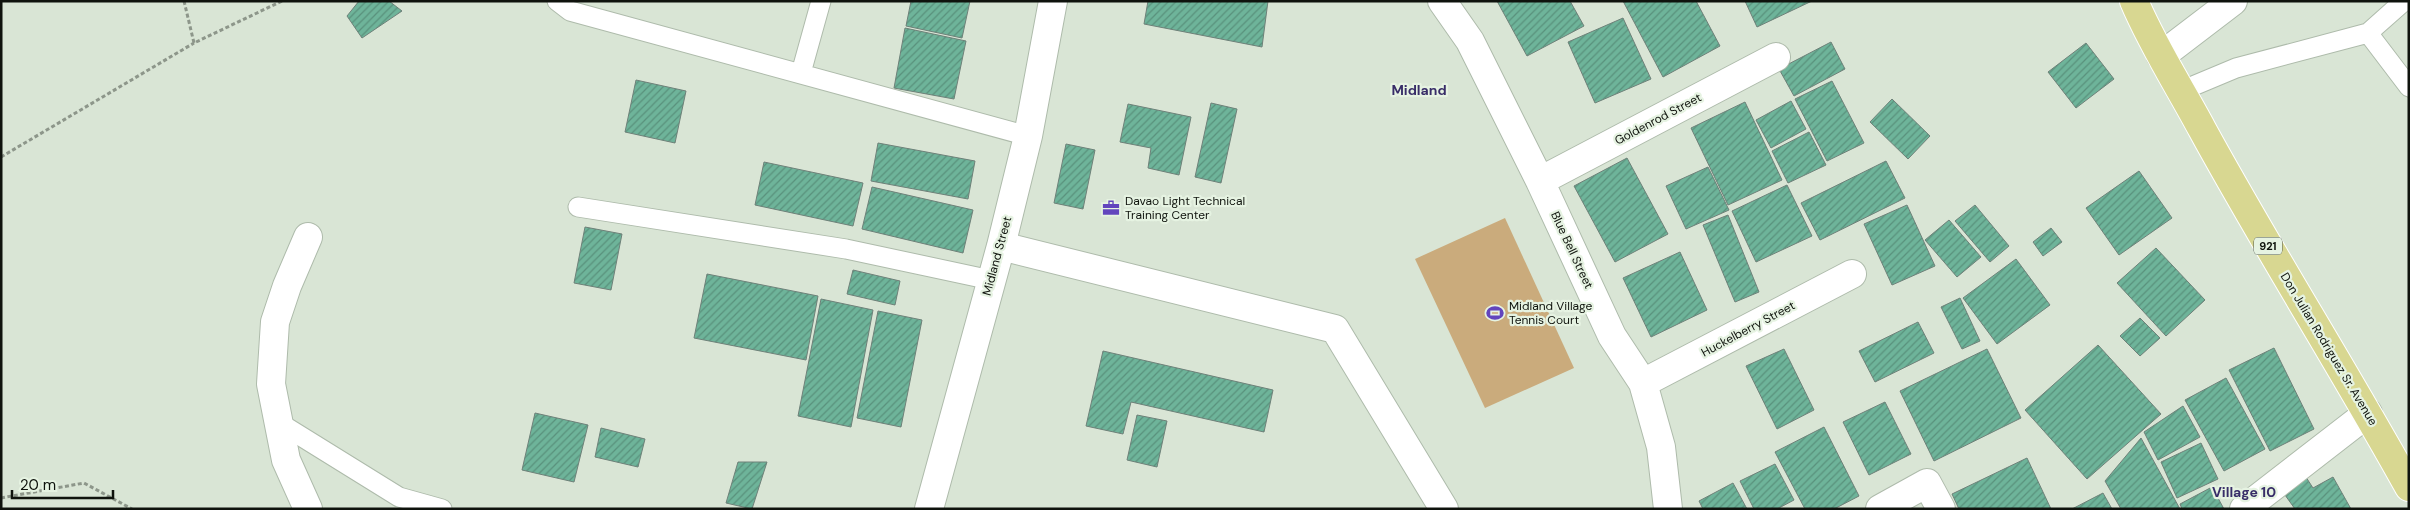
<svg xmlns="http://www.w3.org/2000/svg" width="2410" height="510" viewBox="0 0 2410 510" font-family="'DM Sans',sans-serif">
<style>
.pitch{fill:#caab7c}
.building{fill:url(#building-hatch);stroke:#6e8179}
.lines{fill:none;stroke-linecap:round;stroke-linejoin:round}
.service-casing{stroke:#aebbab;stroke-width:21}
.minor-casing{stroke:#aebbab;stroke-width:30}
.primary-casing{stroke:#fff;stroke-width:30}
.path{stroke:#8d968a;stroke-width:3;stroke-dasharray:4 2.5;stroke-linecap:butt}
.service{stroke:#fff;stroke-width:19}
.minor{stroke:#fff;stroke-width:28}
.primary{stroke:#d8d791;stroke-width:28}
.labels{text-anchor:middle;stroke-width:4.5;stroke-linejoin:round;paint-order:stroke}
.shield{fill:#e6f3e2;stroke:#50564d;stroke-width:1}
.shield-label{font-size:11px;font-weight:bold;fill:#0f130d}
.street-label{font-size:12px;fill:#0f130d;stroke:#e6f3e2}
.poi-label{font-size:12px;fill:#0f130d;stroke:#e6f3e2;text-anchor:start}
.neighbourhood-label{font-size:14px;font-weight:bold;fill:#382d68;stroke:#e6f3e2}
</style>
<defs>
<pattern id="building-hatch" width="6" height="6" patternUnits="userSpaceOnUse" patternTransform="scale(1.25)"><rect width="6" height="6" fill="#6eb49a"/><path d="M-1 1l2-2M0 6l6-6M5 7l2-2" fill="none" stroke="#59917c"/></pattern>
</defs>
<rect width="100%" height="100%" fill="#d9e5d5"/>
<!-- pitch -->
<path class="pitch" d="M1505,218L1574,368L1485,408L1415,259Z"/>
<!-- building -->
<path class="building" d="M359,1H389L402,11L362,38L347,16Z
M911,1H970L962,38L906,26Z
M1148,1H1268L1262,47L1144,24Z
M1497,1H1570L1584,26L1527,56Z
M1623,1H1696L1720,46L1663,77Z
M1745,1H1812L1757,27Z
M1623,18L1651,79L1595,103L1568,42Z
M905,28L966,41L954,99L894,88Z
M1831,42L1845,69L1794,96L1779,69Z
M2086,43L2114,79L2076,108L2048,72Z
M636,80L686,91L675,143L625,132Z
M1832,81L1864,143L1827,161L1795,99Z
M1892,99L1930,136L1908,159L1870,122Z
M1791,101L1806,129L1771,148L1756,120Z
M1745,102L1782,180L1728,205L1691,128Z
M1211,103L1237,109L1221,183L1195,177Z
M1128,104L1191,117L1179,175L1148,168L1151,148L1120,142Z
M1809,132L1826,165L1788,183L1772,151Z
M878,143L975,161L968,199L871,181Z
M1066,144L1095,150L1083,209L1054,203Z
M1627,158L1668,234L1615,262L1574,186Z
M1886,161L1905,198L1820,240L1801,203Z
M764,162L863,183L853,226L755,205Z
M1708,167L1729,210L1686,229L1666,186Z
M2139,171L2172,218L2119,255L2086,208Z
M1787,185L1812,236L1756,262L1732,211Z
M872,187L973,210L963,253L862,229Z
M1907,205L1935,266L1892,285L1864,224Z
M1975,205L2009,246L1990,262L1955,221Z
M1728,215L1759,292L1735,302L1703,225Z
M1949,220L1981,257L1957,277L1925,240Z
M585,227L622,234L611,290L574,283Z
M2051,228L2062,242L2043,256L2033,242Z
M2156,248L2205,300L2166,336L2117,283Z
M1680,252L1707,310L1651,337L1623,278Z
M2016,259L2050,305L1997,344L1963,298Z
M853,270L900,281L895,305L847,294Z
M707,274L818,296L806,360L694,338Z
M1960,298L1980,341L1962,349L1941,307Z
M821,299L873,310L851,427L798,416Z
M878,311L922,320L901,427L857,418Z
M2140,318L2160,338L2140,356L2120,336Z
M1918,322L1934,353L1875,382L1859,351Z
M2098,345L2161,414L2087,479L2025,410Z
M2274,348L2314,429L2270,451L2229,370Z
M1784,349L1814,410L1777,429L1746,366Z
M1987,349L2021,418L1934,461L1900,391Z
M1103,351L1273,390L1264,432L1131,402L1123,434L1086,426Z
M2226,378L2265,449L2224,471L2185,400Z
M1885,402L1911,454L1869,475L1843,422Z
M2183,406L2200,437L2158,460L2144,432Z
M535,413L588,425L574,482L522,470Z
M1137,415L1167,421L1157,467L1127,460Z
M1824,427L1859,496L1834,509H1805L1775,452Z
M601,428L645,439L638,467L595,457Z
M2141,438L2180,509H2121L2105,481Z
M2201,443L2218,479L2177,498L2161,462Z
M2027,458L2051,509H1959L1952,494Z
M738,462H767L752,509L726,503Z
M1775,464L1794,500L1777,509H1754L1740,481Z
M2304,474L2313,488L2333,477L2351,509H2295L2280,488Z
M1733,483L1747,509H1703L1699,501Z
M2212,487L2224,509H2182L2180,504Z
M2103,493L2112,509H2072Z"/>
<g class="lines">
<!-- service casing -->
<g class="service-casing">
<path id="service" d="M557,1L570,11L1028,136
M2368,33L2409,87
M801,73L821,1
M2181,91L2236,68L2368,33L2404,1
M578,207L846,249L991,280
M278,422L399,497L442,509"/>
</g>
<!-- minor casing -->
<g class="minor-casing">
<path id="minor" d="M1442,1L1470,41L1540,181L1612,336L1643,383L1661,447L1668,509
M2161,56L2233,1
M1540,181L1776,57
M308,237L287,286L275,322L271,384L286,460L308,509
M1001,246L1335,329L1444,509
M1643,383L1852,274
M929,509L1001,246L1028,136L1053,1
M1880,509L1927,483L1941,509
M2244,509L2368,413"/>
</g>
<!-- primary casing -->
<g class="primary-casing">
<path id="primary" d="M2134,1C2153,46 2179,86 2202,129C2268,250 2342,366 2409,487"/>
</g>
<!-- path -->
<path class="path" d="M184,1L194,43L282,1
M1,157L194,43
M1,498L84,483L132,509"/>
<!-- service -->
<use href="#service" class="service"/>
<!-- minor -->
<use href="#minor" class="minor"/>
<!-- primary -->
<use href="#primary" class="primary"/>
</g>
<!-- icons -->
<defs>
<g id="office-bare" transform="scale(1.35)"><path d="M-6-3h4V-5.5h4V-3h4V5H-6ZM-1-4.5V-3h2v-1.5ZM-6 0V1H6V0Z" fill="#6245bd" stroke="#e6f3e2" stroke-width="2.5" paint-order="stroke"/></g>
<g id="stadium-bare" transform="scale(1.35)"><path d="M0-5a6.5 5 0 1 0 0 10a6.5 5 0 1 0 0-10ZM-3.5-1.8h7v3.6h-7Z" fill="#6245bd" stroke="#e6f3e2" stroke-width="2.5" paint-order="stroke"/></g>
</defs>
<g fill-rule="evenodd">
<use href="#office-bare" x="1111" y="208"/>
<use href="#stadium-bare" x="1495" y="313"/>
</g>
<g class="labels">
<!-- shield labels -->
<rect class="shield" x="2254" y="237.5" width="28" height="17" rx="4"/>
<g class="shield-label">
<text x="2268" y="250">921</text>
</g>
<!-- street labels -->
<g class="street-label">
<text transform="translate(1658 119) rotate(-28)" y="4">Goldenrod Street</text>
<text transform="translate(1572 250) rotate(65)" y="4">Blue Bell Street</text>
<text transform="translate(997 256) rotate(-75)" y="4">Midland Street</text>
<text transform="translate(1748 329) rotate(-28)" y="4">Huckelberry Street</text>
<text transform="translate(2329 349) rotate(59)" y="4">Don Julian Rodriguez Sr. Avenue</text>
</g>
<!-- poi labels -->
<g class="poi-label">
<text x="1125" y="205">Davao Light Technical<tspan x="1125" dy="14">Training Center</tspan></text>
<text x="1509" y="310">Midland Village<tspan x="1509" dy="14">Tennis Court</tspan></text>
</g>
<!-- neighbourhood labels -->
<g class="neighbourhood-label">
<text x="1419" y="95">Midland</text>
<text x="2244" y="497">Village 10</text>
</g>
</g>
<!-- border -->
<rect width="2410" height="510" fill="none" stroke="#0f130d" stroke-width="5"/>
<!-- scale -->
<path d="M12 490v8h101v-8" fill="none" stroke="#0f130d" stroke-width="2.5"/>
<text x="20" y="490" font-size="15" fill="#0f130d" stroke="#e6f3e2" stroke-width="4" paint-order="stroke">20 m</text>
</svg>
